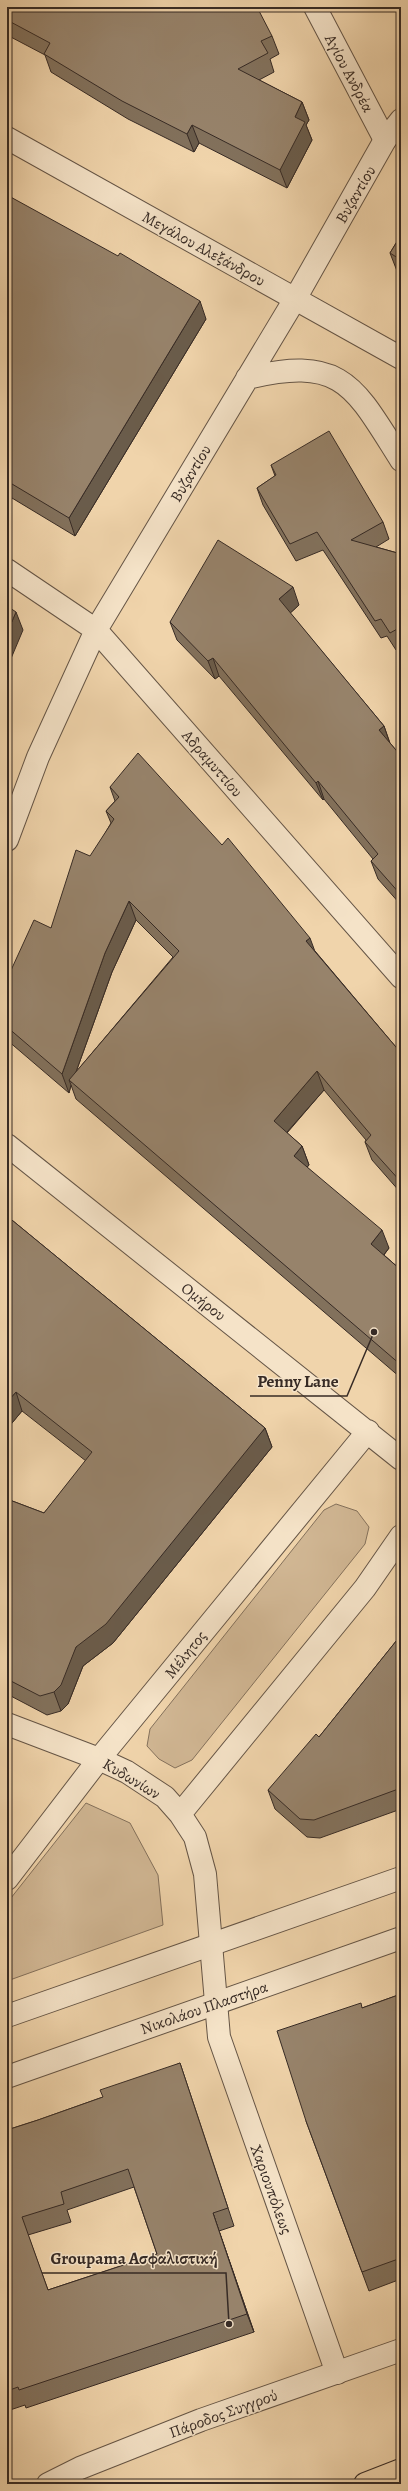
<svg xmlns="http://www.w3.org/2000/svg" width="408" height="2491" viewBox="0 0 408 2491" font-family="Alegreya,serif">
<style>
.green{fill:#d1b794;stroke:#84715c}
.lines{fill:none;stroke-linecap:round;stroke-linejoin:round}
.minor-casing{stroke:#655546;stroke-width:24}
.tertiary-casing{stroke:#655546;stroke-width:24}
.trunk-casing{stroke:#372b25;stroke-width:24}
.minor{stroke:#f5e3c8;stroke-width:22}
.tertiary{stroke:#f5e3c8;stroke-width:22}
.trunk{stroke:#f0d4ab;stroke-width:22}
.wall{fill:#82715c;stroke:#372b25;fill-rule:evenodd}
.shaded-wall{fill:#6a5c4b;stroke:#372b25}
.building{fill:#97836b;stroke:#372b25;fill-rule:evenodd}
.labels{text-anchor:middle;stroke-width:3;stroke-linejoin:round;paint-order:stroke}
.street-label{font-size:16px;fill:#372b25;stroke:#f5e3c8}
.leader{fill:none;stroke:#372b25;stroke-width:1.5}
.callout-dot{fill:#372b25;stroke:#f5e3c8;stroke-width:1.5}
.callout-label{font-size:17px;text-anchor:middle;font-weight:bold;fill:#372b25;stroke:#f5e3c8;stroke-width:3;stroke-linejoin:round;paint-order:stroke}
</style>
<rect width="100%" height="100%" fill="#f0d4ab"/>
<filter id="stains"><feTurbulence type="fractalNoise" baseFrequency=".005" numOctaves="4"/><feColorMatrix values="0 0 0 0 .2 0 0 0 0 .09 0 0 0 0 .02 0 0 0 .5 -.17"/></filter>
<radialGradient id="worn" r=".72"><stop offset=".6" stop-color="#630" stop-opacity="0"/><stop offset="1" stop-color="#630" stop-opacity=".3"/></radialGradient>
<!-- green -->
<path class="green" d="M336,1504L357,1511L369,1527L365,1544L192,1760L175,1768L159,1759L147,1746L150,1729L324,1510Z
M86,1803L130,1823L158,1875L163,1925L7,1981V1903Z"/>
<g class="lines">
<!-- minor casing -->
<g class="minor-casing">
<path id="minor" d="M315,7L385,140
M247,378C343,355 354,386 401,460
M7,570L96,630L401,977
M7,840L38,757L96,630L295,299
M7,1145L401,1459
M7,1724L99,1759L127,1772L165,1797L180,1814L195,1837L205,1874L219,2037L337,2373
M180,1814L365,1588L401,1536
M7,1879L99,1759L368,1431"/>
</g>
<!-- tertiary casing -->
<g class="tertiary-casing">
<path id="tertiary" d="M7,138L401,358
M295,299L385,140L401,120
M7,2016L401,1878
M7,2077L401,1938
M48,2484L80,2468L201,2420L401,2350"/>
</g>
<!-- trunk casing -->
<g class="trunk-casing">
<path id="trunk" d="M365,2484L401,2470"/>
</g>
<!-- minor -->
<use href="#minor" class="minor"/>
<!-- tertiary -->
<use href="#tertiary" class="tertiary"/>
<!-- trunk -->
<use href="#trunk" class="trunk"/>
</g>
<!-- wall -->
<path class="wall" d="M7,7L272,36L279,54L270,59L274,72L259,80L302,102L309,120L306,125L312,140L287,188L199,143L194,152L128,119L51,72L45,55L7,35Z
M7,195L206,319L75,536L7,495Z
M401,235V273L397,271L390,253Z
M271,465L383,522L389,539L376,547L401,554V648L396,650L387,636L381,638L323,550L296,561L263,505L257,488L275,476Z
M299,605L290,613L384,726L390,743L401,756V905L378,879L371,861L373,859L324,799L323,800L219,676L215,679L177,640L170,622Z
M110,787L315,951L401,1053V1193L372,1160L365,1142L366,1140L324,1090L287,1133L302,1146L309,1165L307,1167L389,1248L384,1255L401,1270V1378L76,1099L71,1085L69,1093L7,1040V979L51,928L111,823L106,811L115,801ZM136,920L173,957L76,1072L112,972Z
M7,1216L265,1428L272,1447L113,1643L83,1666L68,1704L61,1711L47,1715L7,1694V1499L44,1513L86,1461L22,1411L7,1429Z
M401,1635V1809L320,1838L307,1837L275,1809L268,1790L319,1737Z
M401,1994V2279L369,2291L306,2121L362,2008Z
M180,2063L186,2081L234,2226L219,2231L254,2332L26,2408L25,2405L7,2411V2130L38,2120L103,2097ZM134,2187L157,2254L48,2290L28,2235L71,2222L67,2210Z"/>
<!-- shaded-wall -->
<path class="shaded-wall" d="M302,102L309,120L306,125L312,140L287,188L280,170L295,117Z
M192,125L199,143L194,152L187,134Z
M200,301L206,319L75,536L69,518Z
M293,587L299,605L286,617L279,599Z
M16,612L23,630L7,668V633Z
M213,658L219,676L215,679L208,661Z
M384,726L390,744L379,730Z
M318,781L324,799L323,800L316,783Z
M129,901L136,920L112,972L72,1083L69,1080L71,1085L69,1093L62,1074L105,953Z
M310,938L317,957L306,941Z
M317,1071L324,1090L280,1140L274,1121Z
M302,1146L309,1165L301,1175L294,1156Z
M382,1230L389,1248L378,1262L371,1244Z
M16,1392L22,1411L7,1429V1402Z
M265,1428L272,1447L113,1643L83,1666L68,1704L61,1711L54,1692L76,1647Z
M213,2213L219,2231L254,2332L247,2314Z"/>
<!-- building -->
<path class="building" d="M7,7H257L272,36L261,41L268,53L238,69L302,102L295,117L305,122L280,170L192,125L187,134L122,101L44,54L50,43L7,20Z
M7,195L118,256L120,253L200,301L69,518L7,481Z
M401,235V260L390,253Z
M329,431L383,522L351,540L401,554V632L399,628L390,633L381,619L375,621L317,532L290,544L257,488L276,475L271,465Z
M218,540L293,587L279,599L384,726L379,730L401,756V895L371,861L378,854L318,781L316,783L213,658L208,661L170,622Z
M7,606L16,612L7,633Z
M138,753L222,845L228,838L310,938L306,941L401,1053V1182L365,1142L371,1135L317,1071L274,1121L302,1146L294,1156L382,1230L371,1244L401,1270V1365L69,1080L179,951L129,901L105,953L62,1074L7,1027V979L34,920L51,928L76,850L90,856L114,819L106,811L119,797L110,787Z
M7,1216L265,1428L106,1624L76,1647L61,1685L54,1692L40,1696L7,1679V1499L44,1513L92,1452L16,1392L7,1402Z
M401,1635V1788L314,1820L300,1819L268,1790L316,1734L319,1737Z
M401,1994V2258L362,2272L306,2121L277,2031L361,2003L362,2008Z
M180,2063L228,2208L213,2213L247,2314L19,2390L18,2387L7,2391V2130L38,2120L103,2097L100,2090ZM128,2169L157,2254L48,2290L22,2217L64,2204L61,2192Z"/>
<g class="labels">
<!-- street labels -->
<g class="street-label">
<text transform="translate(350 73) rotate(62)" y="6">Αγίου Ανδρέα</text>
<text transform="translate(355 194) rotate(-60)" y="6">Βυζαντίου</text>
<text transform="translate(204 248) rotate(29)" y="6">Μεγάλου Αλεξάνδρου</text>
<text transform="translate(190 473) rotate(-59)" y="6">Βυζαντίου</text>
<text transform="translate(213 763) rotate(49)" y="6">Αδραμυττίου</text>
<text transform="translate(204 1301) rotate(38)" y="6">Ομήρου</text>
<text transform="translate(185 1654) rotate(-51)" y="6">Μέλητος</text>
<text transform="translate(132 1778) rotate(31)" y="6">Κυδωνίων</text>
<text transform="translate(204 2007) rotate(-19)" y="6">Νικολάου Πλαστήρα</text>
<text transform="translate(272 2189) rotate(70)" y="6">Χαριουπόλεως</text>
<text transform="translate(223 2413) rotate(-20)" y="6">Πάροδος Συγγρού</text>
</g>
</g>
<!-- callouts -->
<path class="leader" d="M374 1332L347 1396H250M229 2324L226 2273H42"/>
<g class="callout-dot">
<circle cx="374" cy="1332" r="4"/>
<circle cx="229" cy="2324" r="4"/>
</g>
<g class="callout-label">
<text x="298" y="1387">Penny Lane</text>
<text x="134" y="2264">Groupama Ασφαλιστική</text>
</g>
<!-- margin -->
<rect width="408" height="2491" fill="none" stroke="#f0d4ab" stroke-width="24"/>
<rect x="8" y="8" width="392" height="2475" fill="none" stroke="#372b25" stroke-width="2"/>
<rect x="12" y="12" width="384" height="2467" fill="none" stroke="#372b25"/>
<rect width="100%" height="100%" filter="url(#stains)"/>
<rect width="100%" height="100%" fill="url(#worn)"/>
</svg>
